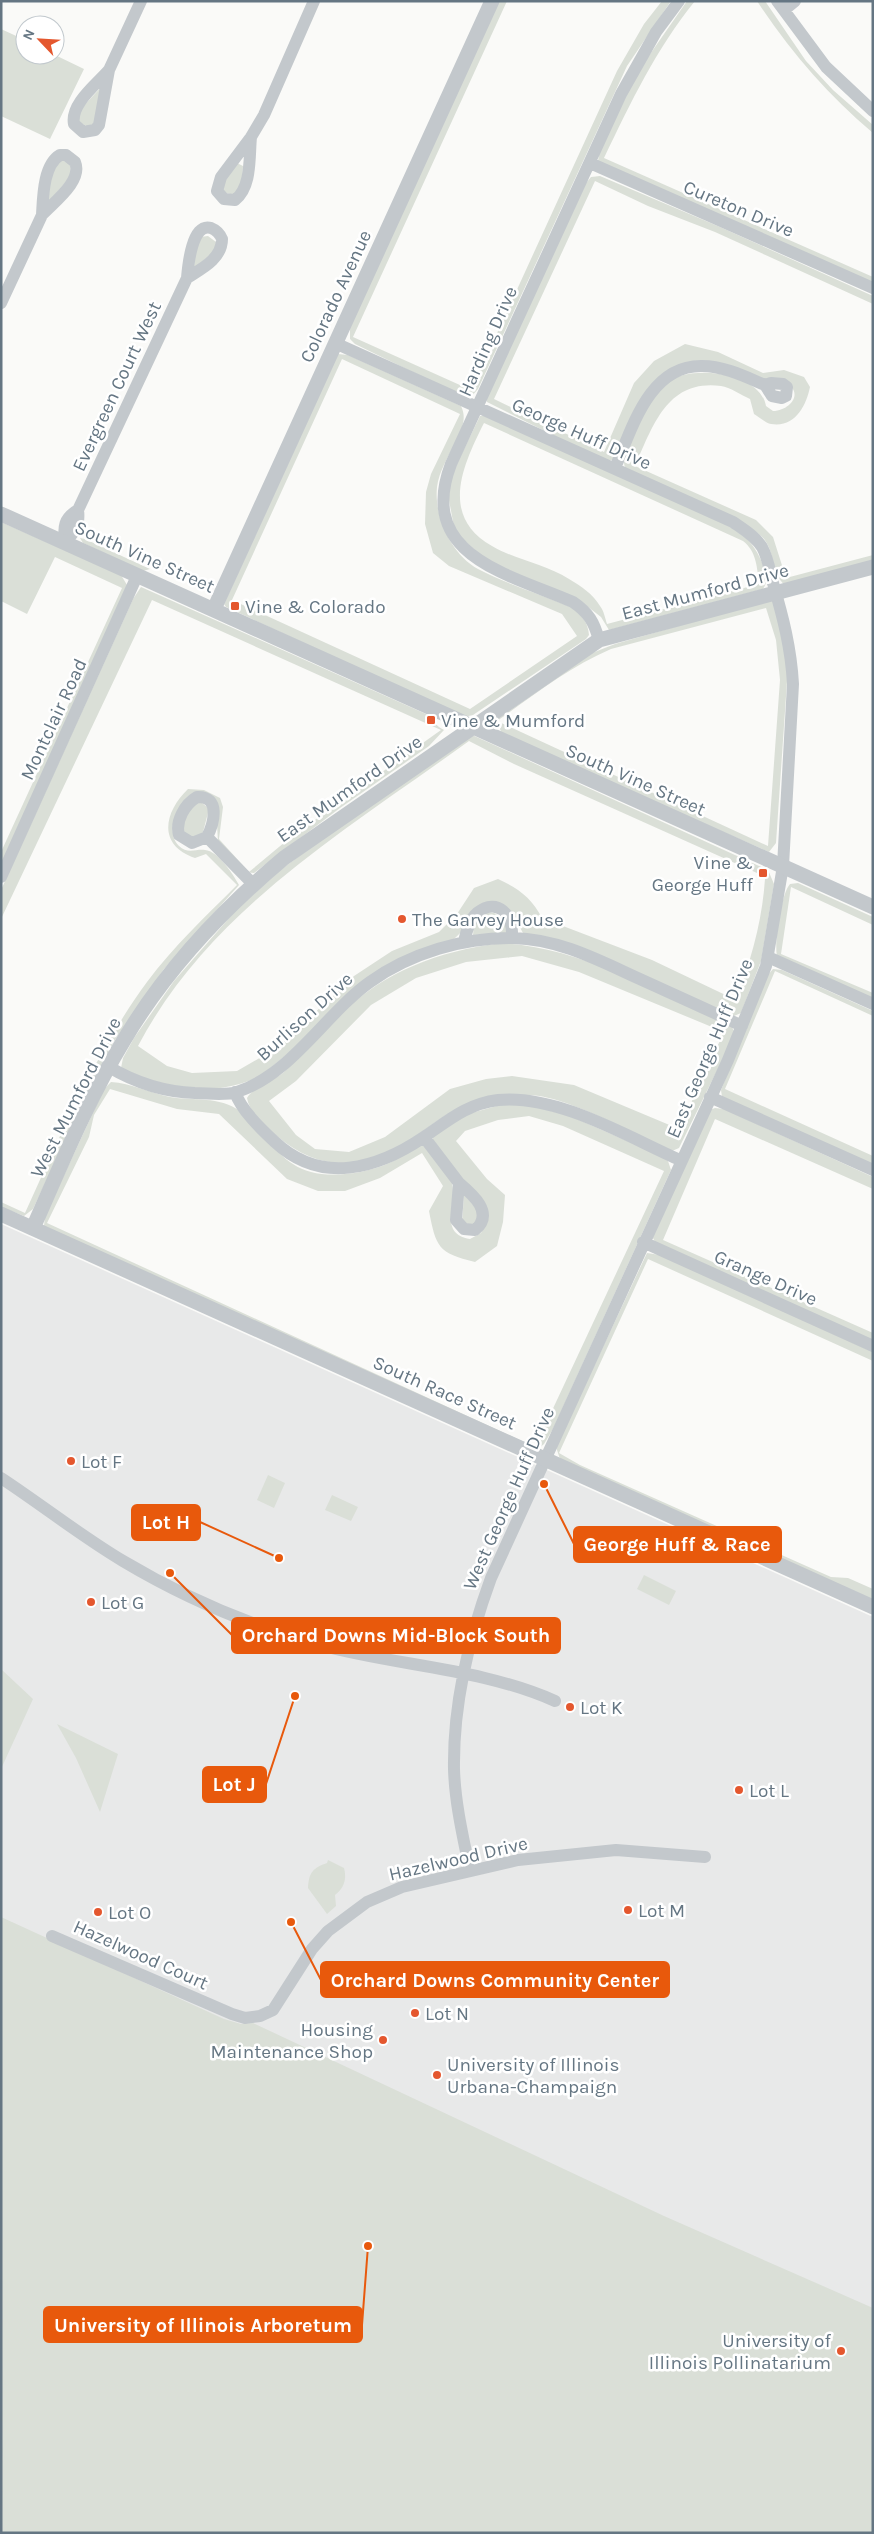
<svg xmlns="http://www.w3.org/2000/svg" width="874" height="2534" viewBox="0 0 874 2534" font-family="Karla,sans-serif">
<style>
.built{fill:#e8e9e9}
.green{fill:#dadfd7;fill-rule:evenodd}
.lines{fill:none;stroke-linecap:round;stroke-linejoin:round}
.minor{stroke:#c3c8cc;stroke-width:12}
.tertiary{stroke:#c3c8cc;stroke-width:15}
.poi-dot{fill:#e4572e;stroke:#fff;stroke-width:2}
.labels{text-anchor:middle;stroke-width:5;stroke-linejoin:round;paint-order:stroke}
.street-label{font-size:19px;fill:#657683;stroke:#fff}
.poi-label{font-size:19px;fill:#657683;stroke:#fff;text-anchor:start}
.leader{fill:none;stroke:#e8590c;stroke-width:2}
.callout-dot{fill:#e8590c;stroke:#fff;stroke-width:2}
.callout{fill:#e8590c;stroke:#e8590c;stroke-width:2}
.callout-label{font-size:20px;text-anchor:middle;font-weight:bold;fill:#fff}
</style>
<rect width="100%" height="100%" fill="#fafaf8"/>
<!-- built -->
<path class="built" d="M1,1224L873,1617V2533H1Z"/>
<!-- green -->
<path class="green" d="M499,1H507L353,337L471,390L617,71L644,24L662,1H671L627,66L478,389L471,397H464L355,344L350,339V327Z
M687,1H695C656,49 631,102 604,158L873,277V283L598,161L600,149L639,70Z
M757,1H765L806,61L833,90L873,125V133C827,94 790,51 757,1Z
M1,29L25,40V55H55L84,69L50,139L1,116Z
M104,84L97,121L89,127L79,123L78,112Z
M61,160L70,163L71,176L48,203L51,171Z
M237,163L243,166L242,184L234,195L223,192L221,184Z
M600,176L720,227L873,296V304L715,232L648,206L595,181L494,399L604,452L634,383L654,361L685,344L718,352L763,373L784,370L804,377L810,387C806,406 795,428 771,424C766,423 759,417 754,414L750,399C741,395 730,387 721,386C667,379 653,426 635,466L756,520L773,537L786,578L873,555V562L785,585C770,573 776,548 760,535C747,524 728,517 713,509C684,496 655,482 625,468C621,454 628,442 635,429C643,412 651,394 667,382C692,364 760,372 766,406L773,411C793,410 805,389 782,382C776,379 769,383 763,382C747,379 732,368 717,364C707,361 696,364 687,366C642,378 632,422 614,459L606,462L487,402L486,399L586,183L591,177Z
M208,236L216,242L217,249L197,266H194L196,243L200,237Z
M338,354L348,355L461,406C468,420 460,432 454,445C447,459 439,472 437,487C434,517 451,554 478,569C506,584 543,595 573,608C582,616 588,622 589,635L586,639L473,715L464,717L226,607L224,604ZM342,359L460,414L431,474L426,492L425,524L433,553L449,566L562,614L577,636L470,709L232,600Z
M480,416H490L716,519C742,533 753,539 764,567C767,576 768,581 763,589L609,630L601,617L583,603L486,560L455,532L448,495L451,476ZM484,423L743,541C757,552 757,568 759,584L607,624C605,618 604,611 600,606C593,594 581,586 569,579C545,564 516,560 492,546C439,516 463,465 484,423Z
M1,522L121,575L127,585L1,865V852L122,588L55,557L27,614L1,601Z
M80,538L85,539L150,569L143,571L83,543Z
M141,587L426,714C433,719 435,726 444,730L429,746L340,808L254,873L244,872L218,843L216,804L198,793C180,796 163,831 179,846C187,854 195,849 205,850C218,851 233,874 239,885L164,969L115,1040L95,1076L33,1209L24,1216L1,1207V1202L25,1213C61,1134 95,1053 147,982C173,947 206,916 237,885L206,854L195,858C157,845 164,812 188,789L204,790L220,798L223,807L219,839L249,872L291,837L441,730L152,600L1,919V890L133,599Z
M769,600L775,602L788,667L776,843L769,852L503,736L496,720L592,653L615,644ZM766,608L776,640L780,680L768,846L497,721C534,695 569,667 611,649Z
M470,734L768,870L774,884L761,961L741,1013L734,1016L523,933L511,911L493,901L453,940L408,957L259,1077C228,1090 197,1093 164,1087C150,1085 134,1074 121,1068L123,1058L134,1038L174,981L237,909L279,871L340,826ZM469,741L514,764L757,873L765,879C762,922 751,960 736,1000L652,960L542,918C532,898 518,888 498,879L474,888L457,914L439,932L392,951L354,976L277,1048L237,1071L192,1073L167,1066L138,1046C210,909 348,829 469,741Z
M199,800L209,809L202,836L195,840L184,836C182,818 186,812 199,800Z
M798,883L873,917V925L791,887L781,954L873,993V1000L777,956C774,943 781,894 790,884Z
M487,912L494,913L505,918L509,933L473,935L474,924Z
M501,943C584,948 658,992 732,1027L734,1031L732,1040L679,1148L672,1151C637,1135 563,1094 527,1095C514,1096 464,1105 453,1111C436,1120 422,1133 406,1143C360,1171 318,1171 277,1136C266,1127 249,1112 247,1098C253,1087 274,1081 284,1072C303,1054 320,1032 340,1014C388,970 436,952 501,943ZM522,956L579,972L724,1032L679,1129L574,1085L512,1076L486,1079L450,1089L385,1137L349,1152L315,1149L296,1135L269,1101L296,1081L371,1005L416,978L466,962Z
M773,969L782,970L873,1011V1016L775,971L725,1089L873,1156V1167L722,1097L721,1090L767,976Z
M111,1082C131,1083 150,1093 170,1097C194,1101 219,1096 240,1111C265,1130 278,1164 311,1172C333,1178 366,1173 387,1164C400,1159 408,1148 423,1144C431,1155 444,1166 450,1178C461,1198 435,1233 470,1239L481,1233L486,1224L467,1185L433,1140V1136L464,1115L504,1104L528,1105L570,1116L657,1154L668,1161L671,1170L553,1429L544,1444L537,1450L44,1226L45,1216L104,1089ZM110,1089L177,1109L219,1114L287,1179L318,1191H345L380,1178L422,1153L443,1186L429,1211C436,1247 438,1253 475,1262L497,1246L503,1222L505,1195L487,1179L456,1141L465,1131L498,1120L529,1116L563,1126L664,1171L535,1447L47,1223L89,1137L94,1115Z
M715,1108L724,1109L873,1177V1189L715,1119L663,1240L873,1333V1342L655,1242L652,1236L710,1110Z
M464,1194L480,1213L475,1225L462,1223Z
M647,1253L660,1255L873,1352V1361L648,1259L559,1453L580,1465L831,1577L848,1578L873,1589V1602L560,1459L556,1447Z
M268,1475L285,1483L274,1508L257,1500Z
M332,1495L358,1507L351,1521L325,1510Z
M644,1575L676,1591L669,1605L637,1589Z
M1,1669L33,1699L1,1769Z
M57,1724L118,1754L100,1812L76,1758Z
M328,1860L344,1868C347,1879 344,1888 335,1895L336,1906L327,1914L308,1888C309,1872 313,1868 327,1863Z
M1,1917L224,2019L241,2024L253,2023L664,2216L873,2308V2533H1Z"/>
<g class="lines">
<!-- minor -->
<path class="minor" d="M777,1L826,67L873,111
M784,10L795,1
M109,70L99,125L95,130L83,132L74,124C70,104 97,84 109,70Z
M109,70L141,1
M251,137C249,157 252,187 235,200L224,199L217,191L221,177L251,137L264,115L314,1
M60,155H66L75,162C83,181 54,202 42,215C43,198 43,165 60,155Z
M590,163L873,288
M1,303L42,215
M335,343L733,522C743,529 755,536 762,547C768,558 770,571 773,583C783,617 791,648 793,684L783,866L766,966L728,1060L491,1578C469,1638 453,1704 454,1769C455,1803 463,1837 470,1871
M771,383L783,384L787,387L786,396L782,398L772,396L765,385Z
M615,468C632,429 649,365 702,366C724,366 746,377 765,385
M65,542C75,532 80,525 78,510L187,278C201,269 222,259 222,239C220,234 216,230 211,228C192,222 188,266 187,278
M65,542C63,527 64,518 78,510
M599,640C594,622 589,613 573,602C509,574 416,556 451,464L621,94L656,32L679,1
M197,797C221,796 214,823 207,837L192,843L179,835C175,821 185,804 197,797Z
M207,837L253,884
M1,877L137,576
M464,942C466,933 469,920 477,913C498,896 514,916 512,938
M768,957L873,1004
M109,1067C136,1083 164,1092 195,1093C208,1093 224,1096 237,1092C291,1075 326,1013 370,982C410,953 465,937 513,938C560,939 600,961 642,980C675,995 709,1010 742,1026
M235,1092C241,1110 261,1129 275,1142C321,1185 377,1169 424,1137C449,1120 467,1104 498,1100C557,1094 626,1136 680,1160
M710,1097L873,1170
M424,1137L459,1183
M459,1183C472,1194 495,1213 475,1230L464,1229L456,1220Z
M643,1242L873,1346
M1,1478C42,1505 81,1536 123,1561C185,1598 251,1626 320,1645C397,1666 481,1668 555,1701
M52,1936L232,2014L245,2018L260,2016L273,2010L312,1949L328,1931L367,1902L402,1887L518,1860L616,1850L705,1857"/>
<!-- tertiary -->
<path class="tertiary" d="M1,514L873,907
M214,609L492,1
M1,1214L873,1607
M33,1228C61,1165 88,1099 124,1040C165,971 222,910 284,858L599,640L873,567"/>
</g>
<!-- markers -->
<g class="poi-dot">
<rect x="230" y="601" width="10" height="10" rx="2.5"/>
<rect x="426" y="715" width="10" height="10" rx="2.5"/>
<rect x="758" y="868" width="10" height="10" rx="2.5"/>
<circle cx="402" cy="919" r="5"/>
<circle cx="71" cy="1461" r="5"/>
<circle cx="91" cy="1602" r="5"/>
<circle cx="570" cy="1707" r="5"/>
<circle cx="739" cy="1790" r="5"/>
<circle cx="628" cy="1910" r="5"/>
<circle cx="98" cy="1912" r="5"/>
<circle cx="415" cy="2013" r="5"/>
<circle cx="383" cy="2040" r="5"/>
<circle cx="437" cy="2075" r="5"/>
<circle cx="841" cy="2351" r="5"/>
</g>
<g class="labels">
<!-- street labels -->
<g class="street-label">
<text transform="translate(739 208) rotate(23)" y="7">Cureton Drive</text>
<text transform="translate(335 296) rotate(-65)" y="7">Colorado Avenue</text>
<text transform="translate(487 341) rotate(-66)" y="7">Harding Drive</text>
<text transform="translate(116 386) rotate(-65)" y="7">Evergreen Court West</text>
<text transform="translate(582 433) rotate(24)" y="7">George Huff Drive</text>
<text transform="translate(145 556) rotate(24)" y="7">South Vine Street</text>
<text transform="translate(705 591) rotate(-15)" y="7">East Mumford Drive</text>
<text transform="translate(53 719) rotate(-65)" y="7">Montclair Road</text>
<text transform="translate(636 779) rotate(24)" y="7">South Vine Street</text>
<text transform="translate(349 788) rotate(-35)" y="7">East Mumford Drive</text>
<text transform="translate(304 1016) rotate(-42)" y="7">Burlison Drive</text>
<text transform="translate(709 1048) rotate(-67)" y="7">East George Huff Drive</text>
<text transform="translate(75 1097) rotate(-63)" y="7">West Mumford Drive</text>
<text transform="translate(766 1277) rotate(24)" y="7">Grange Drive</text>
<text transform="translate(445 1392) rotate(24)" y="7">South Race Street</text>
<text transform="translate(508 1498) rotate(-66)" y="7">West George Huff Drive</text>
<text transform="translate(458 1858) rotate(-13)" y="7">Hazelwood Drive</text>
<text transform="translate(141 1954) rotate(24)" y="7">Hazelwood Court</text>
</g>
<!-- poi labels -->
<g class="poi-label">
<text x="245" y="613">Vine &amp; Colorado</text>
<text x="441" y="727">Vine &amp; Mumford</text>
<text x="753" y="869" text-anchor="end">Vine &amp;<tspan x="753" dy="22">George Huff</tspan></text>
<text x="412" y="926">The Garvey House</text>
<text x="81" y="1468">Lot F</text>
<text x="101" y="1609">Lot G</text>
<text x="580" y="1714">Lot K</text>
<text x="749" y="1797">Lot L</text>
<text x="638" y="1917">Lot M</text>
<text x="108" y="1919">Lot O</text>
<text x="425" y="2020">Lot N</text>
<text x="373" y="2036" text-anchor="end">Housing<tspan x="373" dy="22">Maintenance Shop</tspan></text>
<text x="447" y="2071">University of Illinois<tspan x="447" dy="22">Urbana-Champaign</tspan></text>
<text x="831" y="2347" text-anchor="end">University of<tspan x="831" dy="22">Illinois Pollinatarium</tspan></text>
</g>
</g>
<!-- callouts -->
<path class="leader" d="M279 1558L200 1522M544 1484L574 1544M170 1573L232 1635M295 1696L266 1784M291 1922L321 1980M368 2246L362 2325"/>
<g class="callout-dot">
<circle cx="279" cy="1558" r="5"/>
<circle cx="544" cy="1484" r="5"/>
<circle cx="170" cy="1573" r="5"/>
<circle cx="295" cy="1696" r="5"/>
<circle cx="291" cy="1922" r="5"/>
<circle cx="368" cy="2246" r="5"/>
</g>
<g class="callout">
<rect x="132" y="1505" width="68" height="35" rx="5"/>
<rect x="574" y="1527" width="207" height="35" rx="5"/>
<rect x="232" y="1618" width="328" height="35" rx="5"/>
<rect x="203" y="1767" width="63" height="35" rx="5"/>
<rect x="321" y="1962" width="348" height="35" rx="5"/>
<rect x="44" y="2307" width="318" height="35" rx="5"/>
</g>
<g class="callout-label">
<text x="166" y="1529">Lot H</text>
<text x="677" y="1551">George Huff &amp; Race</text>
<text x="396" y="1642">Orchard Downs Mid-Block South</text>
<text x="234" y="1791">Lot J</text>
<text x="495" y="1987">Orchard Downs Community Center</text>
<text x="203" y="2332">University of Illinois Arboretum</text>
</g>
<!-- border -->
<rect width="874" height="2534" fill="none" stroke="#657683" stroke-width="5"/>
<!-- north arrow -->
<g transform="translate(40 40) rotate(295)"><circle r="24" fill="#ffffff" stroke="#c1c8cd"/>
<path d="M0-4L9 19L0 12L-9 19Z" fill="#e4572e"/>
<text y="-8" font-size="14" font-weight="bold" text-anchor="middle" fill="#657683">N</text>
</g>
</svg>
